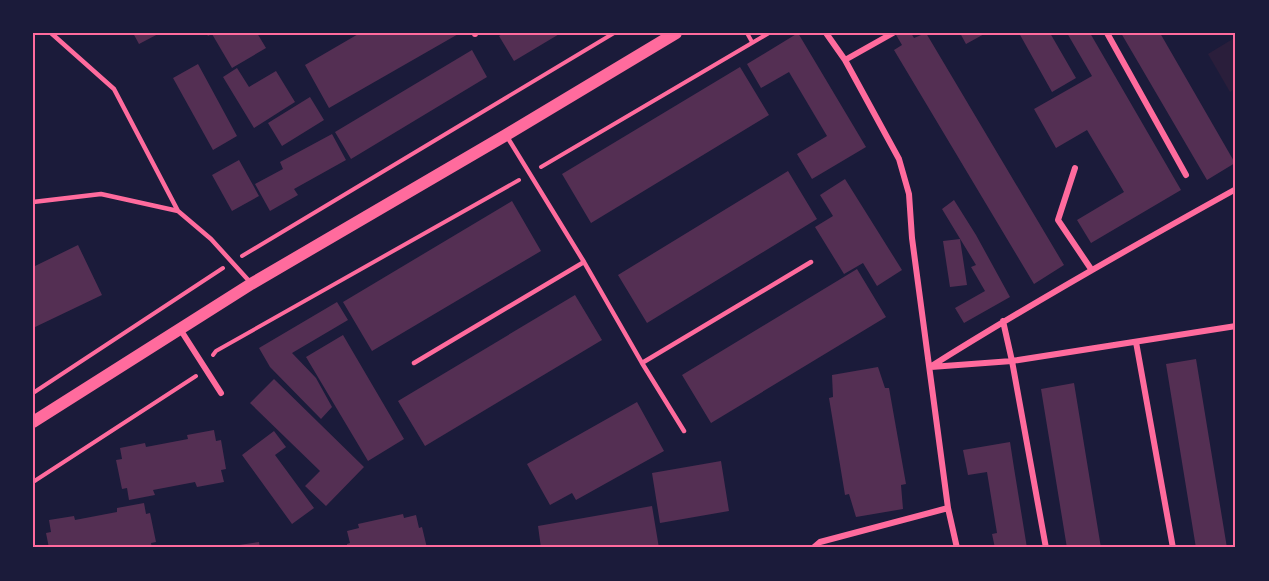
<svg xmlns="http://www.w3.org/2000/svg" width="1269" height="581" viewBox="0 0 1269 581" font-family="'Zilla Slab',serif">
<style>
.green{fill:#2a1e3b}
.building{fill:#542f53}
.lines{fill:none;stroke-linecap:round;stroke-linejoin:round}
.path{stroke:#ff6b9d;stroke-width:4}
.service{stroke:#ff6b9d;stroke-width:4.5}
.minor{stroke:#ff6b9d;stroke-width:6}
.secondary{stroke:#ff6b9d;stroke-width:12}
.neatline{fill:none;stroke:#ff6b9d;stroke-width:2}
</style>
<rect width="100%" height="100%" fill="#1b1b3a"/>
<!-- green -->
<path class="green" d="M1236,37V88L1230,92L1208,54Z"/>
<!-- building -->
<path class="building" d="M133,33H160L139,44Z
M206,33H257L266,48L232,68L212,34L208,36Z
M360,33H460L329,108L305,65Z
M504,33H561L514,61L499,36Z
M798,33L866,147L812,179L797,154L827,136L789,72L761,88L747,64Z
M895,33H911L914,38L926,33L1064,265L1034,284L894,50L902,45Z
M960,33H986L966,44Z
M1019,33H1050L1076,78L1052,92Z
M1067,33H1090L1181,190L1091,243L1077,220L1124,192L1087,130L1056,148L1034,109L1092,76Z
M1121,33H1160L1235,163L1207,180Z
M472,50L487,77L351,159L335,132Z
M198,64L237,136L213,150L173,78Z
M740,67L769,115L591,223L562,174Z
M237,68L249,87L276,71L295,102L254,128L223,77Z
M310,97L324,120L282,146L268,123Z
M332,134L346,160L294,189L298,195L270,211L255,184L283,169L280,162Z
M239,160L259,196L232,211L212,175Z
M788,171L817,219L647,323L618,275Z
M845,179L902,270L877,286L863,263L844,274L815,227L833,216L820,195Z
M954,200L976,235L1010,297L964,323L955,308L985,291L971,267L976,265L942,209Z
M512,201L541,251L372,351L343,302Z
M960,239L967,285L950,287L943,241Z
M78,245L102,295L33,328V267Z
M857,269L886,317L711,423L682,375Z
M575,295L602,340L425,446L398,401Z
M337,302L348,320L292,353L316,378L332,407L321,419L270,367L259,348Z
M343,335L404,439L368,461L306,357Z
M1196,359L1227,548H1196L1166,364Z
M878,367L885,388H889L906,484L901,485L903,509L856,517L849,494L845,495L829,398L833,397L832,375Z
M274,379L364,467L326,506L305,486L320,471L250,403Z
M1074,383L1101,548H1067L1041,389Z
M637,402L664,451L576,500L572,493L550,505L527,464Z
M214,430L216,441L221,440L226,469L221,470L224,482L197,487L195,482L153,490L155,495L129,500L127,488L122,489L116,460L122,459L120,448L145,443L146,447L188,439L187,435Z
M274,431L286,447L275,455L314,508L292,524L242,455Z
M1010,442L1014,468L1027,548H995L992,534L997,533L987,472L968,475L963,450Z
M721,461L729,511L660,523L652,473Z
M144,503L146,514L150,513L156,542L151,543L152,548H49L46,533L51,532L49,520L74,516L75,520L117,512V508Z
M652,506L659,548H541L538,526Z
M403,514L404,518L416,515L419,528L422,527L427,548H347V544L350,543L347,531L359,528L358,524Z
M259,542L260,548H226V547Z"/>
<g class="lines">
<!-- path -->
<path class="path" d="M747,33L752,42
M541,167L769,33
M242,256L614,33
M213,355L216,351L519,180
M33,393L223,268
M33,482L196,376"/>
<!-- service -->
<path class="service" d="M51,33L114,89L178,211
M506,135L584,262L642,363L684,431
M33,202L101,194L178,211L211,239L250,282
M414,363L584,262
M642,363L811,262"/>
<!-- minor -->
<path class="minor" d="M826,33L845,60L899,159L909,194L912,238L948,508L957,548
M1107,33L1186,175
M475,34V33
M845,60L893,33
M1075,168L1058,220L1091,269
M1003,321L1012,361L1046,548
M180,329L221,393
M1136,342L1173,548
M930,367C1030,304 1133,246 1236,189
M931,367L1012,361L1236,326
M813,548L820,542L948,508"/>
<!-- secondary -->
<path class="secondary" d="M33,422L251,284L506,135L676,33"/>
</g>
<!-- border -->
<rect width="1269" height="581" fill="none" stroke="#1b1b3a" stroke-width="69"/>
<rect x="34" y="34" width="1200" height="512" class="neatline"/>
</svg>
